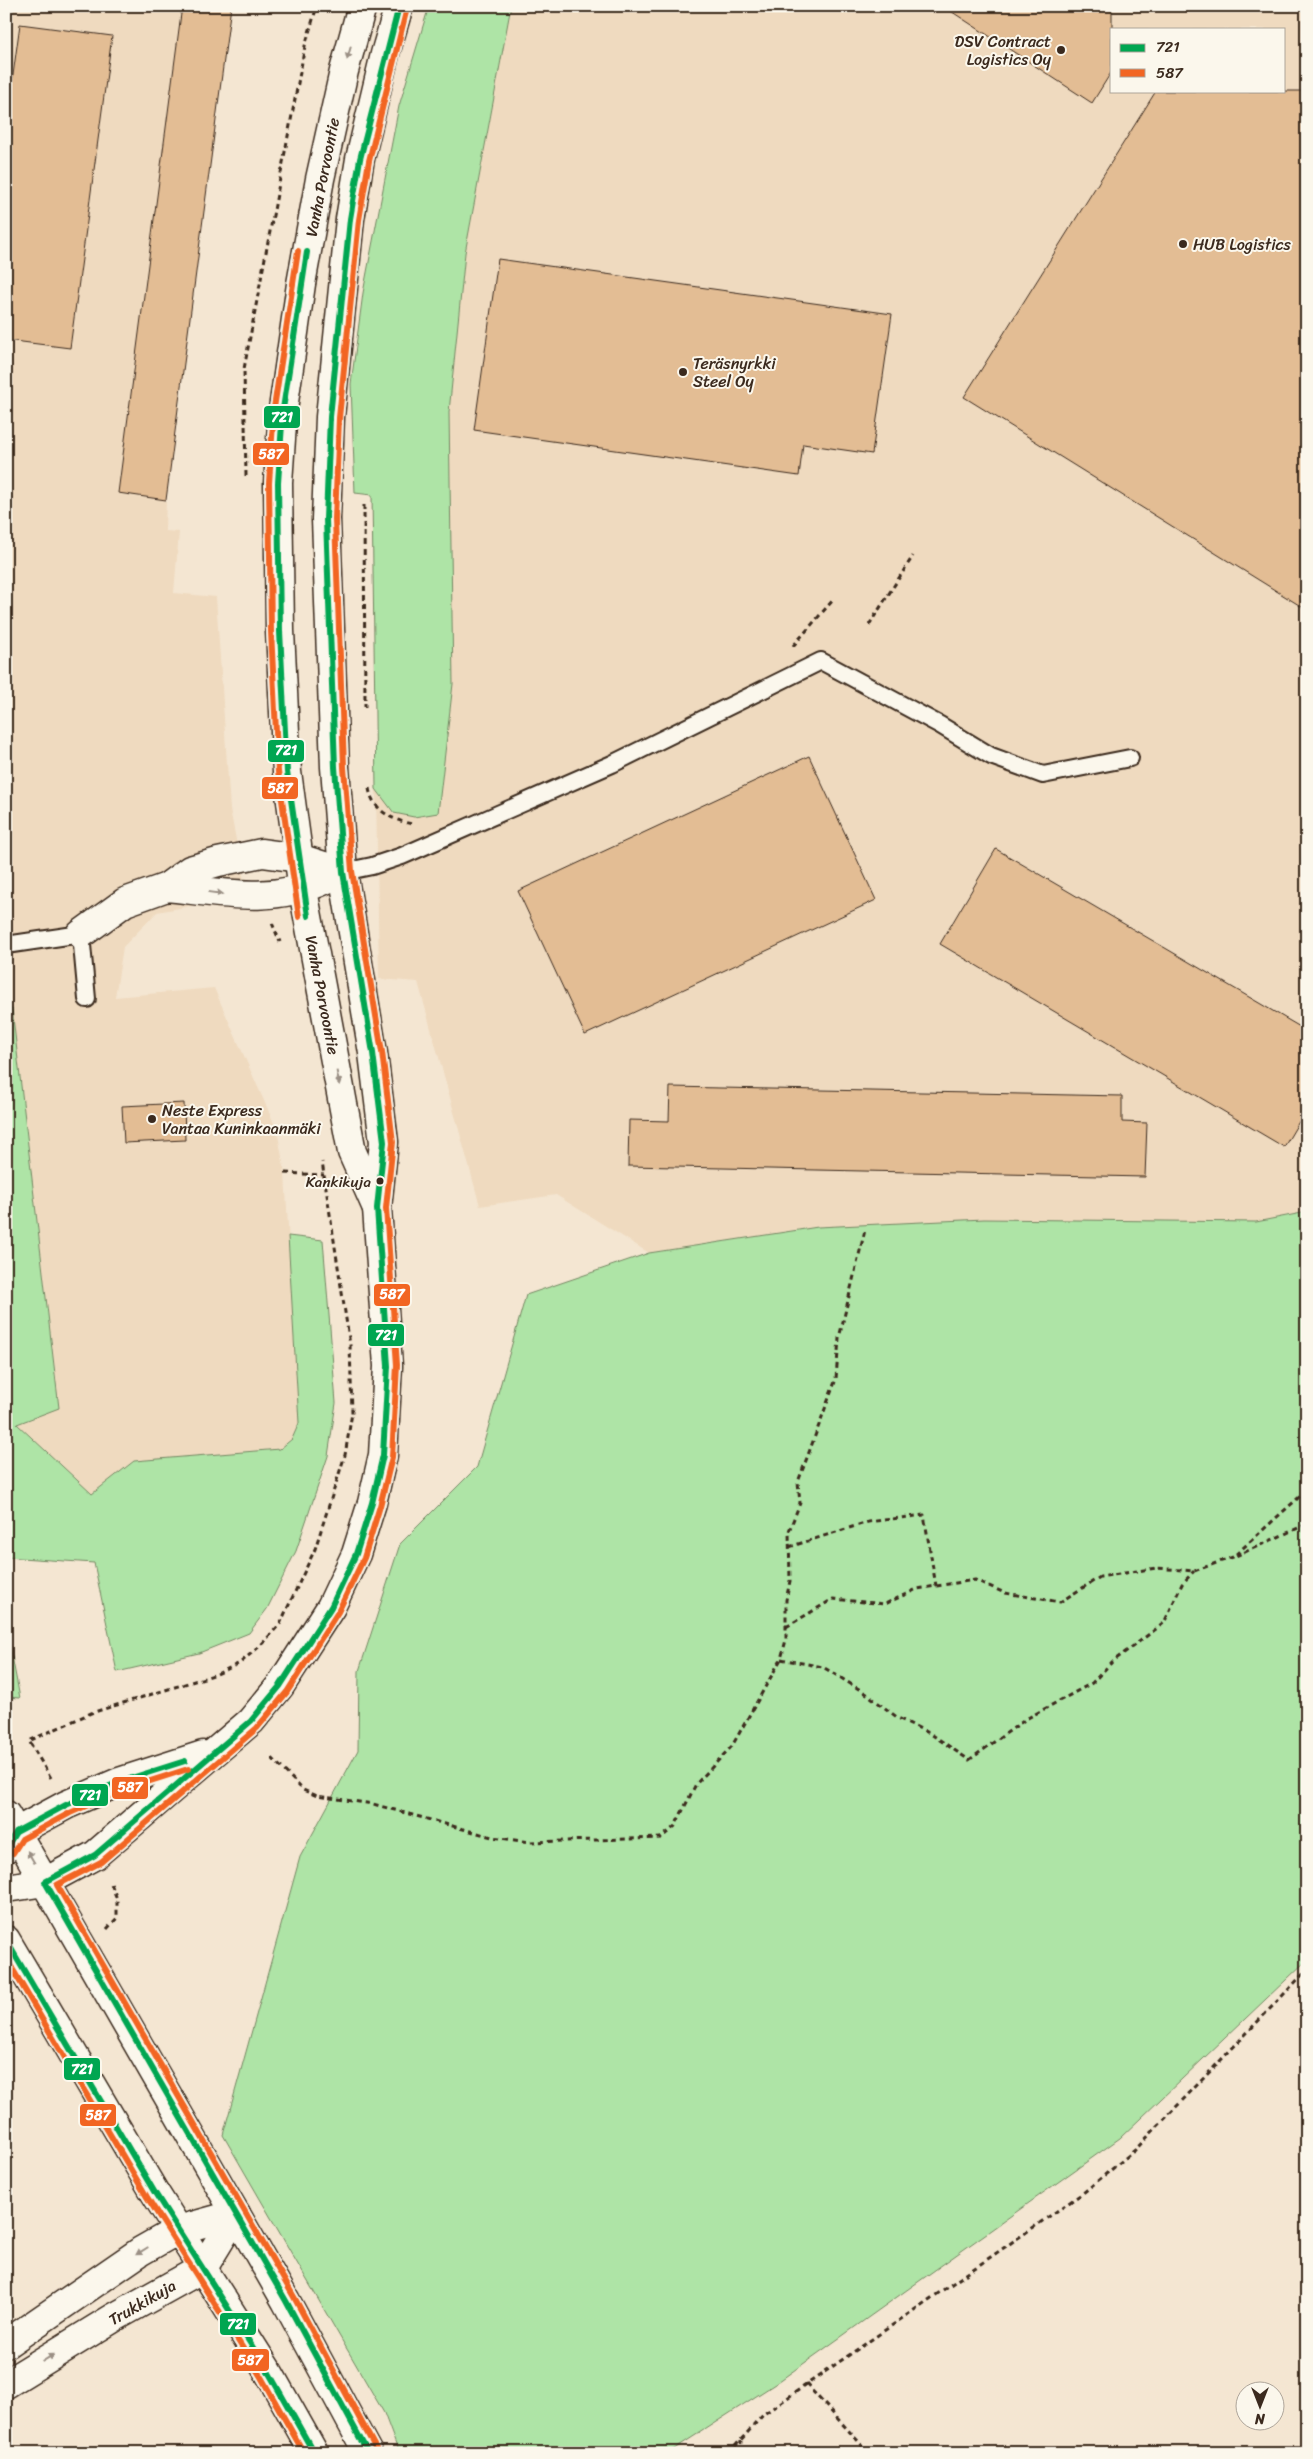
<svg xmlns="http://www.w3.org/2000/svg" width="1313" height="2459" font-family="Sriracha,sans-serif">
	<rect width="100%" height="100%" fill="#f4e6d2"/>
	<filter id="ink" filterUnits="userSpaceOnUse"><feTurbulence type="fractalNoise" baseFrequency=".02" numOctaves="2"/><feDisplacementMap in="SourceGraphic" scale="10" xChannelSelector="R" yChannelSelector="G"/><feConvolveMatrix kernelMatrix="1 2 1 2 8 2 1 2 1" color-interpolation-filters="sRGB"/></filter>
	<g filter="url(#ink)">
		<!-- built -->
		<g fill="#efdabf" fill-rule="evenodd">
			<path d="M6,6H231L166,500L165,531L179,532L174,593L216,597L230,809L247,896L157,912L123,947L115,997L214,988L277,1130L285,1173L299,1423L292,1439L280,1449L134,1461L92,1495L17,1424L59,1407L12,1009H6Z"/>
			<path d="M511,6H1307V1212L1256,1222L818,1227L649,1253L556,1195L480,1206L418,982L379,979L376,789L394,813H438L453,684L449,412L465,253ZM1112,29H1284V91H1112Z"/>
		</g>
		<!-- green -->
		<g fill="#aee4a6" stroke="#748762">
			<path d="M429,6H511L465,253L449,412L453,684L438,813L414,817L394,813L376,789L372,495L355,493L351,384L363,293L399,106Z"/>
			<path d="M6,1009H12L59,1408L17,1424L92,1494L134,1461L280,1449L292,1439L299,1423L288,1236L323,1240L336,1403L328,1456L296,1551L267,1609L249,1633L199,1653L117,1672L94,1563L6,1557Z"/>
			<path d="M1307,1212V1960L1120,2138L775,2384L668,2453H399L384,2413L223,2135L300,1857L358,1750L359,1671L400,1544L477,1467L526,1295L649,1253L818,1227L984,1219L1256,1222Z"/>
			<path d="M6,1625L20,1698L6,1697Z"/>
		</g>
		<!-- building -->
		<g fill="#e3bd94" stroke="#3b2a1e">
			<path d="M182,6H231L166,500L118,493Z"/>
			<path d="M943,6H1112V71L1092,103Z"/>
			<path d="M20,24L112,36L70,348L6,340V126Z"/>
			<path d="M1156,91H1307V610L964,397Z"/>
			<path d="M498,259L892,314L872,454L803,444L799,476L474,430Z"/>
			<path d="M809,756L876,900L585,1035L518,891Z"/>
			<path d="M996,849L1307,1031V1108L1284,1147L940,944Z"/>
			<path d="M670,1087L1122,1096V1122L1147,1123L1145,1177L628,1166L629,1120L669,1121Z"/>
			<path d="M184,1103L185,1140L124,1143L122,1106Z"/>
		</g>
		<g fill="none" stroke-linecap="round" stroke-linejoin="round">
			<!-- lane casing -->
			<g stroke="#3b2a1e" stroke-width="20">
				<g id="lane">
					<path d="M343,872L372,866L402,856L612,764L821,661L940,725L991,756L1043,775L1130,758"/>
					<path d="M6,945L81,934L87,999"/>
				</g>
			</g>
			<!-- street casing -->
			<g stroke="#3b2a1e" stroke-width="31">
				<g id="street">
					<path d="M167,887C223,893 272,904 325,880"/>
					<path d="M81,934L125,902L167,887L190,870L218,862L262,853L299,858L343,872"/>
					<path d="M6,2344L141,2251L178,2230L236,2214"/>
					<path d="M6,2384L115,2317L203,2268L236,2214"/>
				</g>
			</g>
			<!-- secondary casing -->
			<g stroke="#3b2a1e" stroke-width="31">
				<g id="secondary">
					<path d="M362,6L344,71L320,179L301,284L283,409L278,483L280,631L287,772L303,890L352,1152L376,1206"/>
					<path d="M6,1848L16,1832L66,1805L119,1782L203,1755"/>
					<path d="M6,1888L45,1882L95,1855L251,1721L280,1686L331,1607L356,1554L372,1503L383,1455L388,1366L377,1208L384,1142L373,1053L343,872L335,767L326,519L330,417L350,219L360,159L385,54L399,6"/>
				</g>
			</g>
			<!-- primary casing -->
			<g stroke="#3b2a1e" stroke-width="31">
				<g id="primary">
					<path d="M6,1815L286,2301L368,2453"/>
					<path d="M6,1940L155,2193L269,2373L314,2453"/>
				</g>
			</g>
			<!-- path -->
			<g stroke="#3b2a1e" stroke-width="3" stroke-dasharray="5 4" stroke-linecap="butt">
				<path d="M246,476L244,369L305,46L317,6"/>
				<path d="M364,505L365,707"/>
				<path d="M869,625L913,556"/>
				<path d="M793,646L834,599"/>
				<path d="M369,788C372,810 393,821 413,824"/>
				<path d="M272,923L280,942"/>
				<path d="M285,1173L324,1175"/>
				<path d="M789,1547L868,1522L924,1515L936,1586"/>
				<path d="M1236,1556L1307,1524"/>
				<path d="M786,1627L833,1599L885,1604L917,1589L975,1580L1005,1593L1060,1602L1100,1577L1156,1568L1194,1571L1233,1557L1307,1490"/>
				<path d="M781,1659L823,1667L867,1694L898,1718L931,1734L969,1760L1026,1719L1092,1683L1112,1662L1164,1623L1182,1584L1194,1571"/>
				<path d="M272,1758L303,1790L317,1796L373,1804L492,1837L530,1842L661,1838L675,1826L696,1784L732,1746L781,1659L786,1640V1600L790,1581L789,1531L800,1503L798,1482L836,1379L839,1338L865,1230"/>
				<path d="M51,1778L29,1741L91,1713L217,1674L240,1663L261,1645L280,1624L315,1549L345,1455L352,1413L350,1345L322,1162"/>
				<path d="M107,1929L117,1918V1899L110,1881"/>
				<path d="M6,2028H7"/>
				<path d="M806,2384L869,2453"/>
				<path d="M729,2453L764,2414L1083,2193L1135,2150L1307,1970"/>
				<path d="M740,2453L741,2441"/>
			</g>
			<!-- lane -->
			<use href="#lane" stroke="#fbf7ec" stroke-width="16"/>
			<!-- street -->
			<use href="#street" stroke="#fbf7ec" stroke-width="28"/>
			<!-- secondary -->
			<use href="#secondary" stroke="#fbf7ec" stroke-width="28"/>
			<!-- primary -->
			<use href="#primary" stroke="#fbf7ec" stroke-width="28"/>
			<!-- bus-1 casing -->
			<g stroke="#fbf7ec" stroke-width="10">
				<g id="bus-1">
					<path d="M307,252L283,409L278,483L280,631L287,772L308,916"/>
					<path d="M6,1848L16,1832L66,1805L119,1782L185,1761"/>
					<path d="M6,1940L155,2193L269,2373L314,2453"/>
					<path d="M368,2453L286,2301L45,1882L95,1855L251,1721L280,1686L331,1607L356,1554L372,1503L383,1455L388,1366L377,1208L384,1142L373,1053L343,872L335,767L326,519L330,417L350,219L360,159L399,6"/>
				</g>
			</g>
			<!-- bus-2 casing -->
			<g stroke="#fbf7ec" stroke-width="10">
				<g id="bus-2">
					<path d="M298,251L274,408L269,483L271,631L278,772L299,917"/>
					<path d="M13,1853L22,1839L70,1813L122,1790L188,1769"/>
					<path d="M6,1958L147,2197L261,2377L304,2453"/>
					<path d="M376,2449L294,2297L57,1885L101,1862L257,1728L287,1692L338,1612L364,1558L380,1506L392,1457L397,1365L386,1208L393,1142L382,1052L352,871L344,767L335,519L339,418L359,220L369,161L407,8"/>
				</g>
			</g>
			<!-- bus-1 -->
			<use href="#bus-1" stroke="#00a651" stroke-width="6"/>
			<!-- bus-2 -->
			<use href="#bus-2" stroke="#f26522" stroke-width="6"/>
		</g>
		<!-- one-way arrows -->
		<defs><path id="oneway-solid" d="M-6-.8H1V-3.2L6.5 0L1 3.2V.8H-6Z" transform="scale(1.25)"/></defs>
		<g fill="#9b9085">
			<use href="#oneway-solid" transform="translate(349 53) rotate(106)"/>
			<use href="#oneway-solid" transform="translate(216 893) rotate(7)"/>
			<use href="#oneway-solid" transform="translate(338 1078) rotate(79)"/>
			<use href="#oneway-solid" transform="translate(31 1857) rotate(-120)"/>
			<use href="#oneway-solid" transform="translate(142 2251) rotate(148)"/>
			<use href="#oneway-solid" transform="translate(48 2358) rotate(-32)"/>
		</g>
	</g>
	<!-- markers -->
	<g fill="#3b2a1e" stroke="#fbf7ec" stroke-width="2">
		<circle cx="1061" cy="50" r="5"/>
		<circle cx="1183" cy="244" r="5"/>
		<circle cx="683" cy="372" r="5"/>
		<circle cx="152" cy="1119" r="5"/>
		<circle cx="380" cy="1181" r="4.5"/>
	</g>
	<g text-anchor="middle" stroke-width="4" stroke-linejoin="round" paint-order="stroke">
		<!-- bus labels -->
		<g font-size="15" fill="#3b2a1e" stroke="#fbf7ec" text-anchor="end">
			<text x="371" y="1187">Kankikuja</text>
		</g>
		<!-- poi labels -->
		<g font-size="16" fill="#3b2a1e" stroke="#fbf7ec" text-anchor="start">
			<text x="1051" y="47" text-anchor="end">DSV Contract<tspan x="1051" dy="18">Logistics Oy</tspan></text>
			<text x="1193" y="250">HUB Logistics</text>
			<text x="693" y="369">Teräsnyrkki<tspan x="693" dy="18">Steel Oy</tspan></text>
			<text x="162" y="1116">Neste Express<tspan x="162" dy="18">Vantaa Kuninkaanmäki</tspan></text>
		</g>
		<!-- street labels -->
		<g font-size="16" fill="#3b2a1e" stroke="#fbf7ec">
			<text transform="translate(322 177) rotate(-79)" y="6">Vanha Porvoontie</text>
			<text transform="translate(323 995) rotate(79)" y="6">Vanha Porvoontie</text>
			<text transform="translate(142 2302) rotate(-30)" y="6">Trukkikuja</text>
		</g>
	</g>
	<g stroke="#fbf7ec" stroke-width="2">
		<rect x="263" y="405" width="38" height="24" rx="5" fill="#00a651"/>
		<rect x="252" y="442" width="38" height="24" rx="5" fill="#f26522"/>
		<rect x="267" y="739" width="38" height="24" rx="5" fill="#00a651"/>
		<rect x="261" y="776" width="38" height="24" rx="5" fill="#f26522"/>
		<rect x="373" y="1283" width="38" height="24" rx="5" fill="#f26522"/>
		<rect x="367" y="1323" width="38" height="24" rx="5" fill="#00a651"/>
		<rect x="111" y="1776" width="38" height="24" rx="5" fill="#f26522"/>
		<rect x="71" y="1783" width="38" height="24" rx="5" fill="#00a651"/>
		<rect x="63" y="2057" width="38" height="24" rx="5" fill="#00a651"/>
		<rect x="79" y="2103" width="38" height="24" rx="5" fill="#f26522"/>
		<rect x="219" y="2312" width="38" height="24" rx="5" fill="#00a651"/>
		<rect x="231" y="2348" width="39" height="24" rx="5" fill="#f26522"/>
	</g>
	<g font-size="14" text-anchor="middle" font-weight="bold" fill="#fff">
		<text x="282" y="422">721</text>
		<text x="271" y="459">587</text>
		<text x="286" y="755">721</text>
		<text x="280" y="793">587</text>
		<text x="392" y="1299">587</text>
		<text x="386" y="1340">721</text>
		<text x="130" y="1792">587</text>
		<text x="90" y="1800">721</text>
		<text x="82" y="2074">721</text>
		<text x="98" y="2120">587</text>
		<text x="238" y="2329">721</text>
		<text x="250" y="2365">587</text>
	</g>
	<!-- margin -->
	<rect width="1313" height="2459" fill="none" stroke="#fbf7ec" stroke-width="25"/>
	<rect x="12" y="12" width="1288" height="2434" fill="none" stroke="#3b2a1e" stroke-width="2" filter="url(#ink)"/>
	<!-- legend -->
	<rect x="1110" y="28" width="175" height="65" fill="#fbf7ec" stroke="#aea59a"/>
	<rect x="1120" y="44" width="25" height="8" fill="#00a651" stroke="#aea59a"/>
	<text x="1156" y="52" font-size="15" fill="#3b2a1e">721</text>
	<rect x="1120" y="69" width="25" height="8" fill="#f26522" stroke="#aea59a"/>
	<text x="1156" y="78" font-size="15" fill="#3b2a1e">587</text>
	<!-- north arrow -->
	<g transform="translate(1260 2406) rotate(180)"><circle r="24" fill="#fbf7ec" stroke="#aea59a"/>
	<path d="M0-4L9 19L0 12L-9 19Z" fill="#3b2a1e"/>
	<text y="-8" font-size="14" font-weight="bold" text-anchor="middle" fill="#3b2a1e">N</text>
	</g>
</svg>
